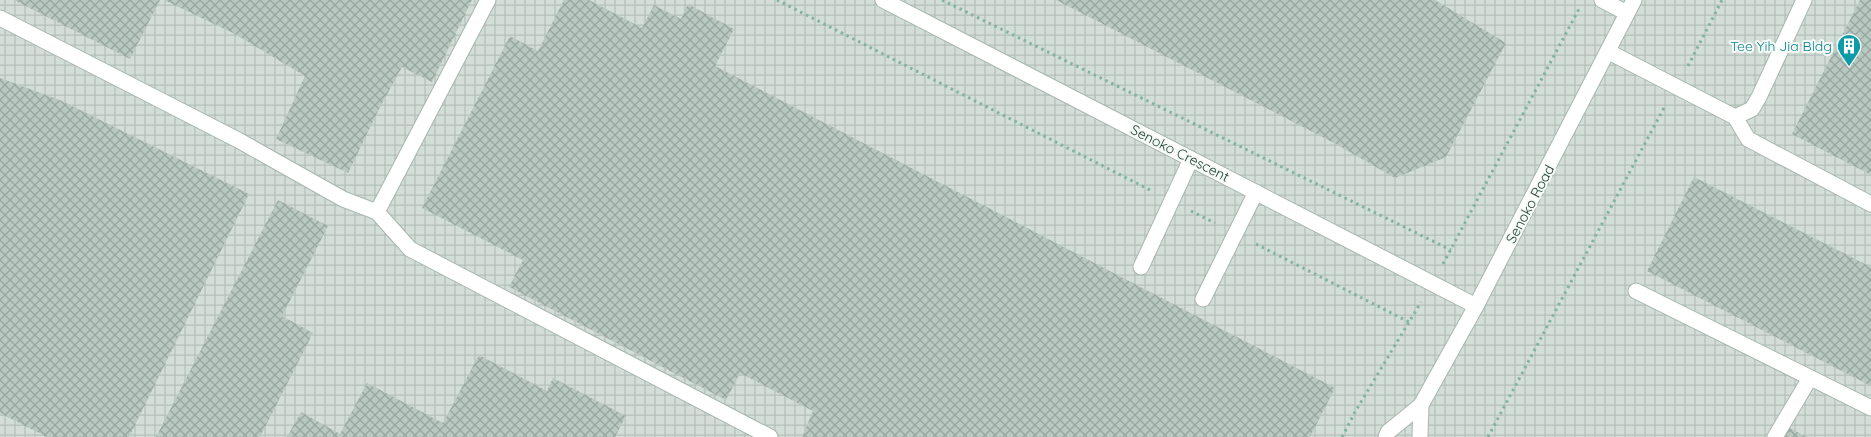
<svg xmlns="http://www.w3.org/2000/svg" width="1871" height="437" font-family="Quicksand,sans-serif">
	<defs>
		<pattern id="industrial-grid" width="8" height="8" patternUnits="userSpaceOnUse" patternTransform="scale(1.25)"><rect width="8" height="8" fill="#d2ded7"/><path d="M0 4h8M4 0v8" fill="none" stroke="#b4c0b9"/></pattern>
		<pattern id="building-cross-hatch" width="8" height="8" patternUnits="userSpaceOnUse" patternTransform="scale(1.25)"><rect width="8" height="8" fill="#b9c9c1"/><path d="M0 0l8 8M0 8l8-8" fill="none" stroke="#96a59e"/></pattern>
	</defs>
	<rect width="100%" height="100%" fill="#e4eee8"/>
	<!-- industrial -->
	<rect fill="url(#industrial-grid)" x="0" y="0" width="1871" height="437"/>
	<!-- building -->
	<g fill="url(#building-cross-hatch)">
		<path d="M14,0H160L130,59Z"/>
		<path d="M164,0H472L432,82L402,67L378,111L348,173L276,139L305,76L233,33Z"/>
		<path d="M564,0H589L642,28L654,5L681,19L688,4L734,29L715,66L1335,388L1310,437H802L813,411L740,373L726,400L509,287L523,260L422,208L510,36L538,51Z"/>
		<path d="M1056,0H1435L1506,43L1446,157L1395,178L1334,143Z"/>
		<path d="M1860,0H1871V175L1792,134Z"/>
		<path d="M0,78L62,101L249,194L129,437H47L0,413Z"/>
		<path d="M1694,177L1871,267V386L1647,271Z"/>
		<path d="M278,200L328,226L282,316L313,333L260,437H156Z"/>
		<path d="M479,355L547,391L553,378L626,416L615,437H287L301,412L340,434L367,383L443,423Z"/>
		<path d="M1784,425L1807,437H1778Z"/>
	</g>
	<g fill="none" stroke-linecap="round" stroke-linejoin="round">
		<!-- lane casing -->
		<g stroke="#a6b7af" stroke-width="17">
			<g id="lane">
				<path d="M1602,0L1627,13"/>
				<path d="M0,18L238,140L343,199L377,212L410,249L770,437"/>
				<path d="M1609,52L1735,117L1752,109L1759,97L1804,0"/>
				<path d="M1735,117L1748,139L1871,204"/>
				<path d="M377,212L488,0"/>
				<path d="M1141,267L1191,159"/>
				<path d="M1636,291L1871,408"/>
				<path d="M1203,299L1256,192"/>
				<path d="M1775,437L1810,378"/>
			</g>
		</g>
		<!-- street casing -->
		<g stroke="#a6b7af" stroke-width="17">
			<g id="street">
				<path d="M883,0L1476,306"/>
				<path d="M1386,437L1388,432L1421,405L1476,306L1634,0"/>
				<path d="M1420,437L1421,405"/>
			</g>
		</g>
		<!-- path -->
		<g stroke="#83b39e" stroke-width="3" stroke-dasharray="2.5 4" stroke-linecap="butt">
			<path d="M777,0L1152,191"/>
			<path d="M942,0L1451,250"/>
			<path d="M1688,66L1722,0"/>
			<path d="M1191,211L1215,223"/>
			<path d="M1256,244L1409,322"/>
			<path d="M1443,264L1580,7"/>
			<path d="M1342,437L1355,412L1421,302"/>
			<path d="M1488,437L1665,106"/>
		</g>
		<!-- lane -->
		<use href="#lane" stroke="#fff" stroke-width="15"/>
		<!-- street -->
		<use href="#street" stroke="#fff" stroke-width="15"/>
	</g>
	<!-- icons -->
	<defs>
		<g id="building-pin" transform="scale(1.25)"><path d="M0 17L-7.5 6A9.5 9.5 0 1 1 7.5 6Z" fill="#0f9aa8" stroke="#f5faf7"/><path d="M-4-6H4V6H1V3H-1V6H-4ZM-2.5-4.3h1.7v1.8h-1.7ZM.8-4.3h1.7v1.8H.8ZM-2.5-1h1.7V.8h-1.7ZM.8-1h1.7V.8H.8Z" fill="#fff"/></g>
	</defs>
	<g fill-rule="evenodd">
		<use href="#building-pin" x="1849" y="46"/>
	</g>
	<g text-anchor="middle" stroke-width="4" stroke-linejoin="round" paint-order="stroke">
		<!-- culture labels -->
		<g font-size="14" fill="#0d838f" stroke="#f5faf7" text-anchor="end">
			<text x="1832" y="51">Tee Yih Jia Bldg</text>
		</g>
		<!-- street labels -->
		<g font-size="14" fill="#224135" stroke="#f5faf7">
			<text transform="translate(1180 153) rotate(27)" y="5">Senoko Crescent</text>
			<text transform="translate(1530 204) rotate(-62)" y="5">Senoko Road</text>
		</g>
	</g>
</svg>
